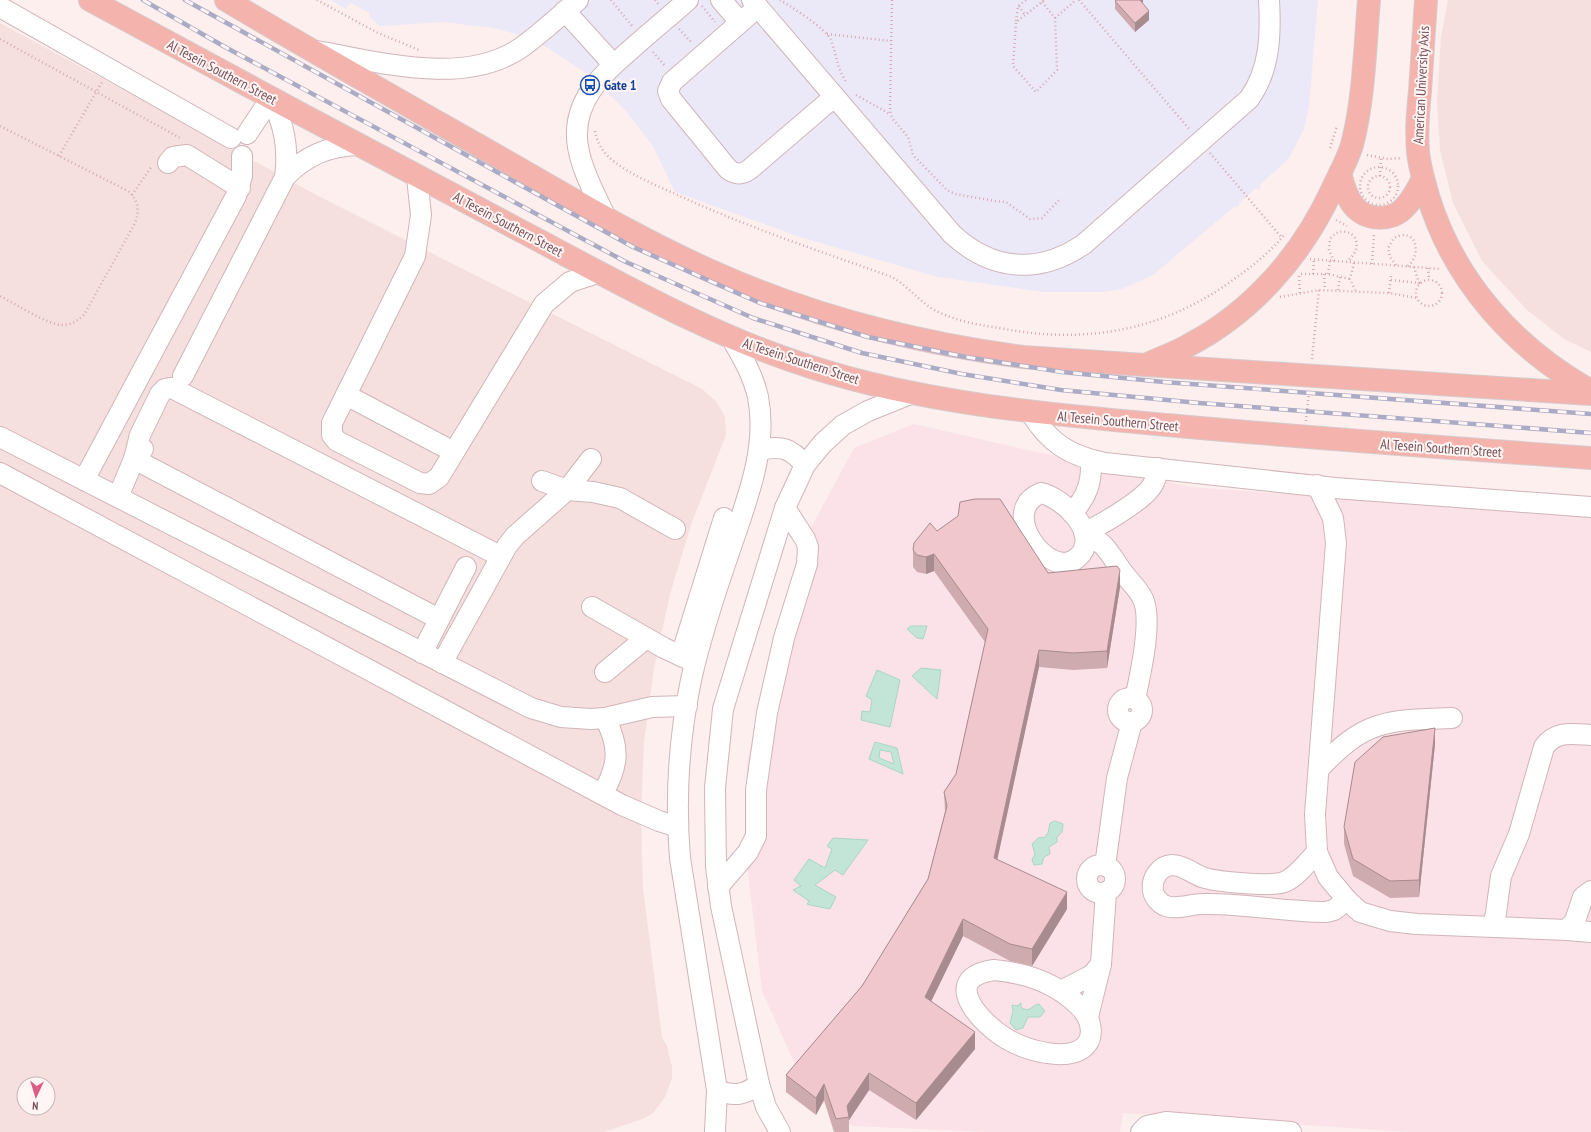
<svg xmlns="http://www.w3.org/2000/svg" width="1591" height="1132" font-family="'PT Sans Narrow',sans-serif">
	<rect width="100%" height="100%" fill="#fcefed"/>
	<!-- residential -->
	<g fill="#f5e0df" fill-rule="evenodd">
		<path d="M1448,0H1591V352L1564,339L1527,310L1482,261L1453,203L1440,150L1437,102L1441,37Z"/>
		<path d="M0,23L320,197L702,389L716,401L725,417L726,435L692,522L670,594L654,668L644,742L641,815L643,888L662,1037L667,1046L672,1067V1078L665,1097L653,1113L645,1118L604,1132H0ZM24,1084H48V1108H24Z"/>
	</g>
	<!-- commercial -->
	<path fill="#fbe2e8" d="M914,424L1191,487L1591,515V1132H1409L1123,1113L1120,1132H986L852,1126L807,1091L762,991L745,848L747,764L766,671L806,537L854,448Z"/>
	<!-- education -->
	<path fill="#ebe9f8" d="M330,0H1318L1309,107L1304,129L1289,158L1260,185L1261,187L1258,190L1256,188L1239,203L1240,204L1236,208L1235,206L1153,275L1122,289L1103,292H1044L938,277L803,238L675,192L653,146L626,111L591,76L540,43L512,33L494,28L444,22L380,26L369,16L370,13L350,3L346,9Z"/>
	<!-- water -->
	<g fill="#c2e5d8" stroke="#a9d6c5" fill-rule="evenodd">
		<path d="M911,626H927L923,639L917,638L907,629Z"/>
		<path d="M921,668L941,670L937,699L912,676Z"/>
		<path d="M877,670L900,680L890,727L861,720L862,711L870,712L872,700L866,696Z"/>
		<path d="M875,742L897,748L903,774L869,759ZM880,750L891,752L894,764L879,758Z"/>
		<path d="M1055,821L1063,824L1062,832L1057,837V842L1049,847L1050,854L1044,857L1042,864L1034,865L1032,860L1035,854L1032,844L1038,838L1045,837L1048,833L1050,823Z"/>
		<path d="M833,838L868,840L843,875L835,870L815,885L836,897L830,909L810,905L807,904L809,901L793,890L801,886L794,880L809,859L825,868L832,849L827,846Z"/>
		<path d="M1021,1003V1007C1029,1014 1032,1005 1039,1004L1045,1011L1040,1017H1028L1023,1028L1016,1030L1010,1023L1013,1011L1012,1005L1017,1006Z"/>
	</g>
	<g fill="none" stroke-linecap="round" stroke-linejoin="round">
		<!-- minor casing -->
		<g stroke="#d0b5b8" stroke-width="22">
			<g id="minor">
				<path d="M721,0L740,22"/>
				<path d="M752,0L952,234C992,271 1039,275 1084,244L1249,99C1270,70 1271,35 1269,0"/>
				<path d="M0,7L231,138"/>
				<path d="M758,7L672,82L668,91L671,99L728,169C736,175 742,175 750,169L834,97"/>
				<path d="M565,11L613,64"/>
				<path d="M317,51C380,62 465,87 522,47C541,33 560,16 578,0"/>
				<path d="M247,134L271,98C284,124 289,148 285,177"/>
				<path d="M168,163L173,157L187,155L240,188"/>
				<path d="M417,177L421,215L415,256L332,423V435L337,441L420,483L429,484L439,477L544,304L570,282L600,272"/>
				<path d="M606,218C596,196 582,171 578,147C570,100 605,72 637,44C654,29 671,15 688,0"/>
				<path d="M183,376L285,177C305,156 328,146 358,145"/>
				<path d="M346,395L454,452"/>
				<path d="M1031,413C1049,443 1070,456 1105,463L1335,488L1591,507"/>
				<path d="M0,437L531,708L561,717L591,719L605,718L652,707L687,706"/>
				<path d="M143,449L134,459L439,619"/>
				<path d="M759,450C781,445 791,448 805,465"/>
				<path d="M0,473L622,805L659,821L678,827"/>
				<path d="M84,480L236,196L242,176V156"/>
				<path d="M542,481L567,490L593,492L620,498L675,529"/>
				<path d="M1317,485L1333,518L1336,543L1315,814L1317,852L1328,877L1347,900L1360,912L1390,921L1417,924L1567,930L1575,921L1583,897L1591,891"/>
				<path d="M1041,493C1064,498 1103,536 1077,558C1050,582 996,511 1041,493Z"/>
				<path d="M118,497L134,459L140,435L160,394L165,389L172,388L500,556"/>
				<path d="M1072,513C1087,497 1092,482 1091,460"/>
				<path d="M1084,532C1099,527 1137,503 1148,491C1154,485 1157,477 1158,468"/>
				<path d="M1085,535C1104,540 1110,554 1121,570C1128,580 1138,588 1143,599C1153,621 1140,676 1135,699"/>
				<path d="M592,607L664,648L692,661"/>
				<path d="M422,653L466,567"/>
				<path d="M681,656L724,518"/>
				<path d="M442,663L507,546L515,536L567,490L591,459"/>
				<path d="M605,672L646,638"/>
				<circle cx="1130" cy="710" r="12"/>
				<path d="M1319,769C1365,719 1388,720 1452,718"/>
				<path d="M603,793C619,765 620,747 605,718"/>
				<path d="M1317,852C1307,862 1295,880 1281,883C1267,886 1219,882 1205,878C1194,875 1184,865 1172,865C1159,866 1151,879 1153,891C1154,897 1160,904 1166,906C1177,910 1191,904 1202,904C1243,903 1284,912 1326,912L1334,910L1347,900"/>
				<circle cx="1101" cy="879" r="14"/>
				<path d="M1105,866L1117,778L1132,722"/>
				<path d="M718,887L748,852L756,836V790L767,713L784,638L807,564L808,547L805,539L785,508"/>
				<path d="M1493,926L1496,913L1501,876L1519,834L1544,747C1556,730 1573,734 1591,735"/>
				<path d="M1567,930L1591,932"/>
				<path d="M994,970C1027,973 1057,983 1081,1008C1091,1018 1096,1038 1083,1048C1073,1055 1058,1055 1047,1053C1034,1051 1019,1046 1007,1039C981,1024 938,978 994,970Z"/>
				<path d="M1061,991L1092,975L1101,964"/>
				<path d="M1088,1017L1101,964L1106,892"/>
				<path d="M717,1090C734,1097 745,1095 759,1084"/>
				<path d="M715,1132L717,1090L680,858C675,798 679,738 691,680C701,635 716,590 731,547C747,499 768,448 758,397C753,375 743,358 732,339"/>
				<path d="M780,1132L766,1107L759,1084L721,906L716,867L715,788L723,709L785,508L805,465L823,443L843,425L868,411L910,394"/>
				<path d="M1141,1132L1147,1126L1166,1122L1291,1132"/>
			</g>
		</g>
		<!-- major casing -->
		<g stroke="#d6cbcd" stroke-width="24">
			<g id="major">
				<path d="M90,0C233,78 377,155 521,231C616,281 709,335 811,367C927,404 1047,414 1167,425C1308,438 1449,448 1591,458"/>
				<path d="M226,0C313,52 402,102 490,152C566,195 641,241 720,275C817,318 918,343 1023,357L1591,394"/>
				<path d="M1426,0C1424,30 1422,61 1420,91C1418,111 1416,131 1418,151C1419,166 1424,181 1428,196C1454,281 1514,348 1591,391"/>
				<path d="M1340,173C1343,184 1346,196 1353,205C1365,221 1392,222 1405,207C1413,199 1418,188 1423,179"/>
				<path d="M1150,363C1163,357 1177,352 1189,345C1252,312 1301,256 1331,192C1338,177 1347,161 1352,145C1364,99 1365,47 1369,0"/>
			</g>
		</g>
		<!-- path -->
		<g stroke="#d5a9af" stroke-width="2.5" stroke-dasharray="1 3" stroke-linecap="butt">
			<path d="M317,0L378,33L419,50"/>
			<path d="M611,0L632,26"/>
			<path d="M655,0L659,5"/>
			<path d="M780,0C792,7 826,29 831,40C837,56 836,67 847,83"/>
			<path d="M892,0L890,110L892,118L908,137L913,155L947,190L955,194L995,201L1006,202L1030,219L1042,218L1061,198"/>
			<path d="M1079,0L1190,130"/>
			<path d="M1042,2L1055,18L1057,70L1036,92L1013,66L1016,22L1042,2L1044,0"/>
			<path d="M702,6L715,22"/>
			<path d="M1019,6L1025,15"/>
			<path d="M1055,18L1076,0"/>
			<path d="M1016,21L1018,6L1026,0"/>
			<path d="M679,29L692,43"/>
			<path d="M827,34L891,41"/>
			<path d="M0,39L182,139"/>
			<path d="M653,52L665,66"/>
			<path d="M856,95L890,114"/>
			<path d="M0,126L128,191C138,200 140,210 135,223L84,315C77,321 71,325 62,325C48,325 14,303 0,296"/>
			<path d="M595,131C597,143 603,152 612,160C632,176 658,186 682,197C750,228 822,252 892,277C911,288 922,306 943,314C961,322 980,325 999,328C1086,345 1165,331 1237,277C1254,265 1271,251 1284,235"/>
			<path d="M1330,148L1337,126"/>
			<path d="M1210,153L1282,238"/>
			<path d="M1367,155L1388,159L1402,158"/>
			<path d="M59,156L102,82"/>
			<circle cx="1379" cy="186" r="19"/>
			<path d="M1380,176L1381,159"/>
			<circle cx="1379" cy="187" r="11"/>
			<path d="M132,195L152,166"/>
			<path d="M1336,220L1347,226"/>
			<path d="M1310,259L1441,269"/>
			<path d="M1334,261L1329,250L1330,239C1337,230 1345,229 1354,236C1360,247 1355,254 1347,262"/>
			<path d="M1354,263L1350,279L1355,290"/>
			<path d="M1372,264L1374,234"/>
			<path d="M1396,265L1390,257L1388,248L1394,238C1416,226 1423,254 1407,267"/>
			<path d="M1428,268L1429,279"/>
			<path d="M1301,274H1328L1350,279"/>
			<path d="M1313,274L1314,260"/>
			<path d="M1324,274L1325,290"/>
			<path d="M1328,274L1330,261"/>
			<path d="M1299,276L1300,293"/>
			<circle cx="1429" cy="293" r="13"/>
			<path d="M1391,280L1419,283L1414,267"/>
			<path d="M1338,290L1340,277"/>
			<path d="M1389,293L1391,275"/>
			<path d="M1280,297L1319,290L1389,293L1417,298"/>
			<path d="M1312,359L1319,290"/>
			<path d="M1306,421L1309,392"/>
		</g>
		<!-- minor -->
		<use href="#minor" stroke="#fff" stroke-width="20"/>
		<!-- major -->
		<use href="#major" stroke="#f4b3ac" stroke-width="22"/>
		<!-- rail casing -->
		<g stroke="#ababc6" stroke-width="4.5">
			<g id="rail">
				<path d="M143,0L225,47L626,262L753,318L862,353L962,374L1061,390L1199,403L1591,433"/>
				<path d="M185,0L633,247L760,303L868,337L966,357L1062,372L1164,382L1591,414"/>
			</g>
		</g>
		<!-- rail -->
		<use href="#rail" stroke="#fef5f4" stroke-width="3" stroke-dasharray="9" stroke-linecap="butt"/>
	</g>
	<!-- wall -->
	<g fill="#ceabaf">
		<path d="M1143,0V2L1142,3L1149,20L1135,32L1115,9V1Z"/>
		<path d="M937,531L1048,573L1120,587L1107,668L1073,670L1039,667L997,859L1067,909L1032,966L1010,961L963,936L931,1001L975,1049L916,1120L869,1090L849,1120V1132H834L824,1100L816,1115L786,1092V1075L862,986L928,879L945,812L944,792L956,774L985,642L934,571L926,574L917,572L913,567V550Z"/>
		<path d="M1435,744L1419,897L1390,898L1353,876L1344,844V827Z"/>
	</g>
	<!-- shaded-wall -->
	<g fill="#a78b8f">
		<path d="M1138,0H1143V2L1138,7Z"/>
		<path d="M1149,11V20L1135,32V23Z"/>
		<path d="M934,554V571L926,574V557Z"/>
		<path d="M1120,570V587L1107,668V651Z"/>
		<path d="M1039,650V667L994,875V858Z"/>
		<path d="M1435,728V744L1419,897V880Z"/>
		<path d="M1067,892V909L1032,966V949Z"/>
		<path d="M963,919V936L925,1014V997Z"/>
		<path d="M975,1032V1049L916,1120V1103Z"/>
		<path d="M869,1073V1090L849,1120L847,1106Z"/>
		<path d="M824,1084V1100L816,1115V1098Z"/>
	</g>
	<!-- building -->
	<g fill="#efc7cc" stroke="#a78b8f">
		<path d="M1116,0H1140L1149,11L1135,23L1115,1Z"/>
		<path d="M975,499H1000L1048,573L1117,566L1120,570L1107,651L1073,653L1039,650L994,858L1067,892L1032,949L1010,944L963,919L925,997L975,1032L916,1103L869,1073L847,1106L849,1117L836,1119L824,1084L816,1098L786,1075L862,986L928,879L947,806L944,792L956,774L988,629L934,554L926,557L917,555L913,550L914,543L930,523L937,531L958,516L960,502Z"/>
		<path d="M1435,728L1419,880L1390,881L1353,859L1344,827L1355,762L1383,737Z"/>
	</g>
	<!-- icons -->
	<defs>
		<g id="bus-ring" transform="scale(1)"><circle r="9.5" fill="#fef5f4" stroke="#1a4fb4" stroke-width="1.5"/><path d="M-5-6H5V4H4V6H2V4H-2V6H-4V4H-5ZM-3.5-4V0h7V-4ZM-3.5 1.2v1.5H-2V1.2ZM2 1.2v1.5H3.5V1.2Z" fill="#1a4fb4"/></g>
	</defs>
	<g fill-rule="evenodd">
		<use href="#bus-ring" x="590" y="85"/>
	</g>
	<g text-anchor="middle" stroke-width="4" stroke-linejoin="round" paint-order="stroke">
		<!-- street labels -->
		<g font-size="14" fill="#765157" stroke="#fef5f4">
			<text transform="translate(222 72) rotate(28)" y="5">Al Tesein Southern Street</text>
			<text transform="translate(1421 85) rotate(-87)" y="5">American University Axis</text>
			<text transform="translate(508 224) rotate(28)" y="5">Al Tesein Southern Street</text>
			<text transform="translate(801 361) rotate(18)" y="5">Al Tesein Southern Street</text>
			<text transform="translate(1118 421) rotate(5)" y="5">Al Tesein Southern Street</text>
			<text transform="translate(1441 448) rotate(4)" y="5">Al Tesein Southern Street</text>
		</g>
		<!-- transit labels -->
		<g font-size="14" font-weight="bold" fill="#164399" stroke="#fef5f4" text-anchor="start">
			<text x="604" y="90">Gate 1</text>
		</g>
	</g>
	<!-- north arrow -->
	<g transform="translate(36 1096) rotate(184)"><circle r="19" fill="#fef5f4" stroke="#c8b3b5"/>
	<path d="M0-3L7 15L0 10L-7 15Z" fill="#da5d83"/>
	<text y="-6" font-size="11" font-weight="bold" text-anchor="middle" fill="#765157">N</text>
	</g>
</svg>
